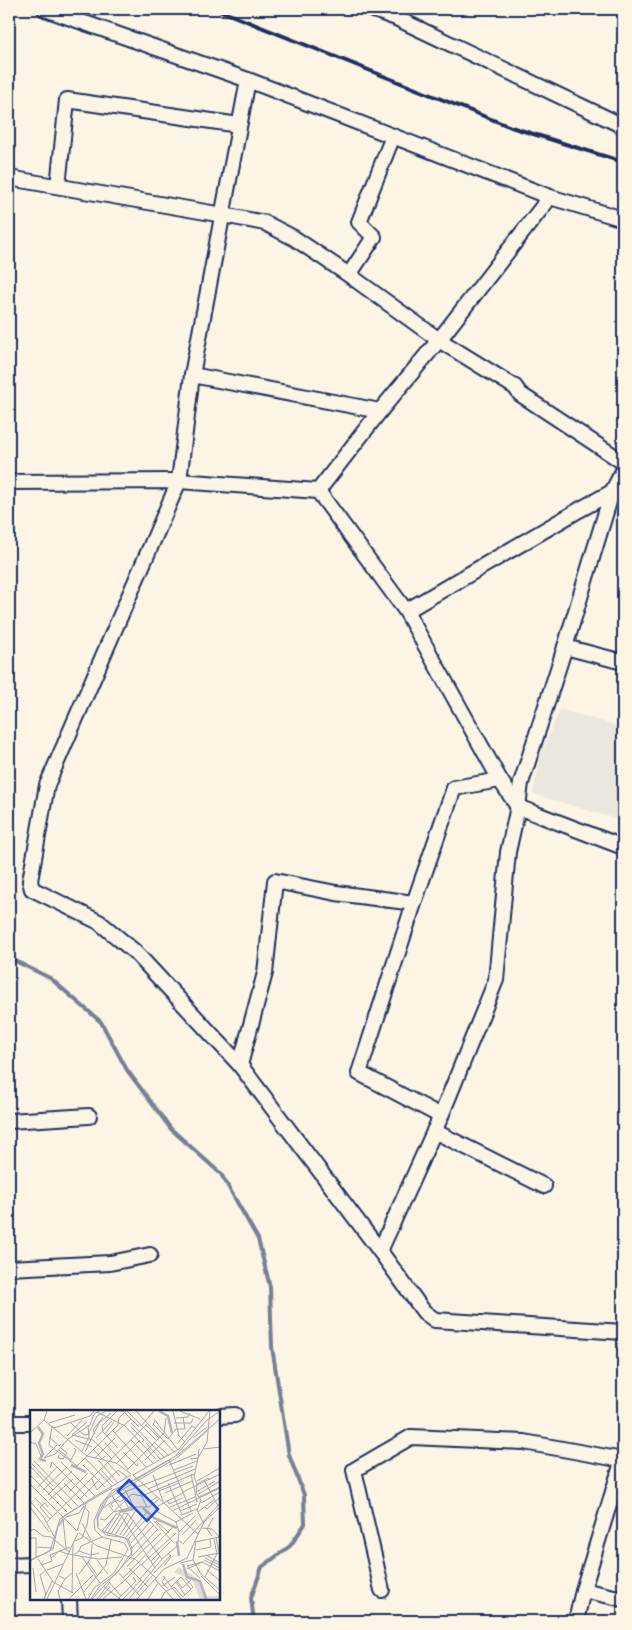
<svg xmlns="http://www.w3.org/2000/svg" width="632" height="1630" font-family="Pangolin,sans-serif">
	<rect width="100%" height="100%" fill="#fcf5e5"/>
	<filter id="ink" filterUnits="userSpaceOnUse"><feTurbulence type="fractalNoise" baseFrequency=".02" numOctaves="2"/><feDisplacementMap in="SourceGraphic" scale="10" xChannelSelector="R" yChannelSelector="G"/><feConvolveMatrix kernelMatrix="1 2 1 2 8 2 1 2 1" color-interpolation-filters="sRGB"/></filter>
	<g filter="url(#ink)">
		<!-- built -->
		<path fill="#ece7dc" d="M560,709L623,728V821L533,794L542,751Z"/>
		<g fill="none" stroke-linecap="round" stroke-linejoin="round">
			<!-- stream -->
			<path stroke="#767f94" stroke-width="4" d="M9,958L50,978L101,1022L127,1070L171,1129L221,1174L258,1239L270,1287L272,1347L289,1455L304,1495L305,1524L290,1546L262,1567L251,1598L254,1621"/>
			<!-- street casing -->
			<g stroke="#1b2f5e" stroke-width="18">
				<g id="street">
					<path d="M45,9L248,80L550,197L623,219"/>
					<path d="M371,9L396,18L623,126"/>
					<path d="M248,80L192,375L179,481L47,785L30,881L32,889L99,922L135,952L240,1065L380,1251L424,1312L435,1320L623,1332"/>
					<path d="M9,178L223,215L265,223L294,238L349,275L439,340L515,387L520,394L623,462"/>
					<path d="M58,186L67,100L239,125"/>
					<path d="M349,275L374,237L359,222L393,136"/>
					<path d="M192,375L380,411"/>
					<path d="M9,482L179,481L318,491L406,611L500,780L518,807L623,847"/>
					<path d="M318,491L380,411L439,340L550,197"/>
					<path d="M406,611L579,510L612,492"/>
					<path d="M565,647L623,662"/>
					<path d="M240,1065L265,973L275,881L336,893L414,903"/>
					<path d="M441,1116L359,1073L414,903L454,788L500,780"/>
					<path d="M9,1121L89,1116"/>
					<path d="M434,1131L544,1186"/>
					<path d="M380,1251L441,1116L496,980L508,852L518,807L521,783L565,647L612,492L623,471"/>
					<path d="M9,1268L110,1263L150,1255"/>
					<path d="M219,1416L235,1415"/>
					<path d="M9,1423H31"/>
					<path d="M9,1565L31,1564"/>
					<path d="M382,1590L354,1470L411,1437L524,1442L623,1460"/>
					<path d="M583,1590L623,1599"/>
					<path d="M69,1599L70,1621"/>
					<path d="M576,1621L583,1590L623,1459"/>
				</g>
			</g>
			<!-- street -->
			<use href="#street" stroke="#fcf5e5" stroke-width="14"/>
			<!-- rail -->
			<path stroke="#1b2f5e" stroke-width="4" d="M216,9L511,127L623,162"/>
		</g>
	</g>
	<!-- overview -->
	<g transform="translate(30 1410)">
		<rect width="190" height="190" fill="#fcf5e5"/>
		<path d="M154,156L157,162L171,171L177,186H190L189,189H170L163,171L144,162L149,157L153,160Z" fill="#dfdbd4"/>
		<path fill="none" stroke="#b2b4b8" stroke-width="2.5" d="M129,1L138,6L142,23M8,17L13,24L9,33L13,44L10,49L16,51M41,55L56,62M113,98L124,108L147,118M89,102L104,99M147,131L149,146M153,154L157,167L170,171L176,189"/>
		<path fill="none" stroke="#a2a6af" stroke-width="1" d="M77,1H93L109,17M97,1L126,30M106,1L144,42M143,1L149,26L155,32M150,1L170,9M67,2L95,16L126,49M146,8L158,7L160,3M124,9L148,40M14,10L57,46L86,53L101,64M125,11L123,14L138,29L146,19H155L153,7M57,12L42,25L63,30L82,49M19,13L45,5M41,13L54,25L60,24M101,13L135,48M144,13H161L163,9M116,15L129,28M22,16L19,35L47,56M72,16L73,22L88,38M72,16L87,1M111,16L124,1M101,17L114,30L112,32M24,18L60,6L64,1M83,21L116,57M0,23L14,10L17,1M59,23L67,6L76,1M85,23L101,9M65,24L63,20L73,7M75,24L84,12M37,26L52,10M19,27L29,36L31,34M66,28L82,11M163,28L177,17M38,29L60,15L64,4L69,1M45,30L62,37M101,30L123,53M0,32L6,34L11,46M124,32L139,46M75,33L98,59M116,33L131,50M147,34L162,16L165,18M27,35L14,48L25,44L38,29M174,39L190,37M29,40L41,50M64,40L72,49L75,46M52,41L59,27L58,15M55,42L69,13L81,3M93,42L107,56L108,53M29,45L28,48L33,49L37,43L31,38M146,45L176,11L190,1M55,48L82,76M65,48L85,28M160,49L168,48L169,39M68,50L88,73M115,50L135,30M139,50L161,101M4,51L48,96M31,52L65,86M40,52L46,40L44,38M78,53L90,66M87,53L110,30M2,54L23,76M53,55L75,77M139,55L166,44M0,56L23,80M20,58L22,52L57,87M45,58L88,15L89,8L96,1M97,60L134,23L136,8M144,60L167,51M72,61L83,73M161,64L167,92M0,65L37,102M103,65L149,39L179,1M103,65L168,124M123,65L133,91M62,69L67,80L88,60L97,67M107,69L141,49M174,70L188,96M167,71L190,58M34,73L54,93M105,73L117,97M138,73L152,105M0,74L47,121M167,74L178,68L180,70M7,78L27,57M118,79L165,59M13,80L37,57M95,80L104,97H119L129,89M129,81L149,73M25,82L42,99M39,82L58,63M153,82L190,64M166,82L185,71M135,83L162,71M90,84L99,98M18,85L42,61M167,85L190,71M82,86L92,100M127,87L121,91L128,102L146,112L149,122M169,87L190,77M5,88L23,107M50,89L70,69M19,90L43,69M137,90L139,94L152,88M0,91L13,106L25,128M171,93L190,82M78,94L84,102L102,97M128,96L153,83M0,97L19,122M18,97L15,93L10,97L20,109M83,97L81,94L87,90L90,92L93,90M140,97L165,87M175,97L177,99L190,87M73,98L97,81L163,56M144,100L190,78M150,101L167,94M168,102L185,89M90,104L125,158M98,104L132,149M151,105L167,99M84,107L72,121L98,129L102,138L101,147M117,108L128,120M33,109L36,138M70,109L75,110L102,84L112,86L164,64M124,111L143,132M126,111L139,123M17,112L118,13M146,112L163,103M52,113L61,130M174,114L167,100L171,90L166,83L167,74L164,67L168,48L177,32L180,1M29,116L36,107L49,103L54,96M68,116V107L78,88L148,47L177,21M172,118L182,119L190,128M0,121L4,119L13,126L21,127L39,142M47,121L57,91L101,65M49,123L67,136L105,149L126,168M74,123L86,104H90M77,124L90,104M81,124L94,103L98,104M85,125L98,104M90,125L106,100M152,125L166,110M93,126L104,110M182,126L177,119L183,108M96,127L117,102M0,128H6V148M186,128L189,143M98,129L119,106M45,131L52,128L57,115L59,102L55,97M165,132L189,127M101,133L120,112M152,133L148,130L149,122L165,106M153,134L190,93M7,137L23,138M102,138L124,115M166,140L181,137L180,129M49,141L51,136L72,127M38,144L68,149L92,147M45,144L49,141L60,145L69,143M176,145L190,153M102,146L128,119M52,147L70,173M168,147L190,143M21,148L29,141L38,144M175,148L190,155M8,149L24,173M0,150L20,141L30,109L56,92M67,150L78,164M163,150L171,164L190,180M174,150L190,158M0,151L23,139L28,116L35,105L82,78M121,151L140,132M58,152L67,165M172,152L190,161M150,153L163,150L166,131M12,155L22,151L20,145L40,137M111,155L146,123M97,156L131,123M134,156L141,147L138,143M3,158L6,182M99,158L118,177M157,159L172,152M17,160L33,154M177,160L190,171M46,163L56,189M89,163L110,186M124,163L141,145M49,164L61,148L62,134M29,166L35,169L42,163M133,166L151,189M171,166L190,185M135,167L132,172L138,179M175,167L187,144L184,129M93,168L144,116M170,168L157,156L172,152M110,169L130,146M125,169L143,189M95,170L110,155M147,171L152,178L161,170M79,172L91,186M146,172L155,185M25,173L43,183M73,176L90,189M131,177L145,167M141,177L151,167L161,179M42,183L43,134M53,183L76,155L81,130M107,183L123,165M16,185L10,165L16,160M153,187L163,177L155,168M14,189L22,171M17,189L48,123M30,189L28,181L35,169M39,189L63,165M58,189L64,178L84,163L98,139L94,133L72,127L65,120L64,111L71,94L83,80L107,69M61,189L69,177L88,162L102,142L96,128L76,125L68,118L67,107L75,90L86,80L149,44L190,9M62,189L100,148M67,189L80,172M69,189L80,177M73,189L95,170M88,189L106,171L103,167M93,189L111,170M99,189L132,149L147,136M107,189L134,159L157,148L174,112L190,97M118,189L128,173M131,189L135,182L144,177L153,187"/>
		<path fill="#1d4ed8" fill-opacity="0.15" stroke="#1d4ed8" stroke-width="2.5" d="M99,70L128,99L117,111L88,81Z"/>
		<rect width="190" height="190" fill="none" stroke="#1b2f5e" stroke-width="2.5"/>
	</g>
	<!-- margin -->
	<rect width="632" height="1630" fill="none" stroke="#fcf5e5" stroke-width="30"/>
	<rect x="15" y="15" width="602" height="1600" fill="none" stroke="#1b2f5e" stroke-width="2" filter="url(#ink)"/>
</svg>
